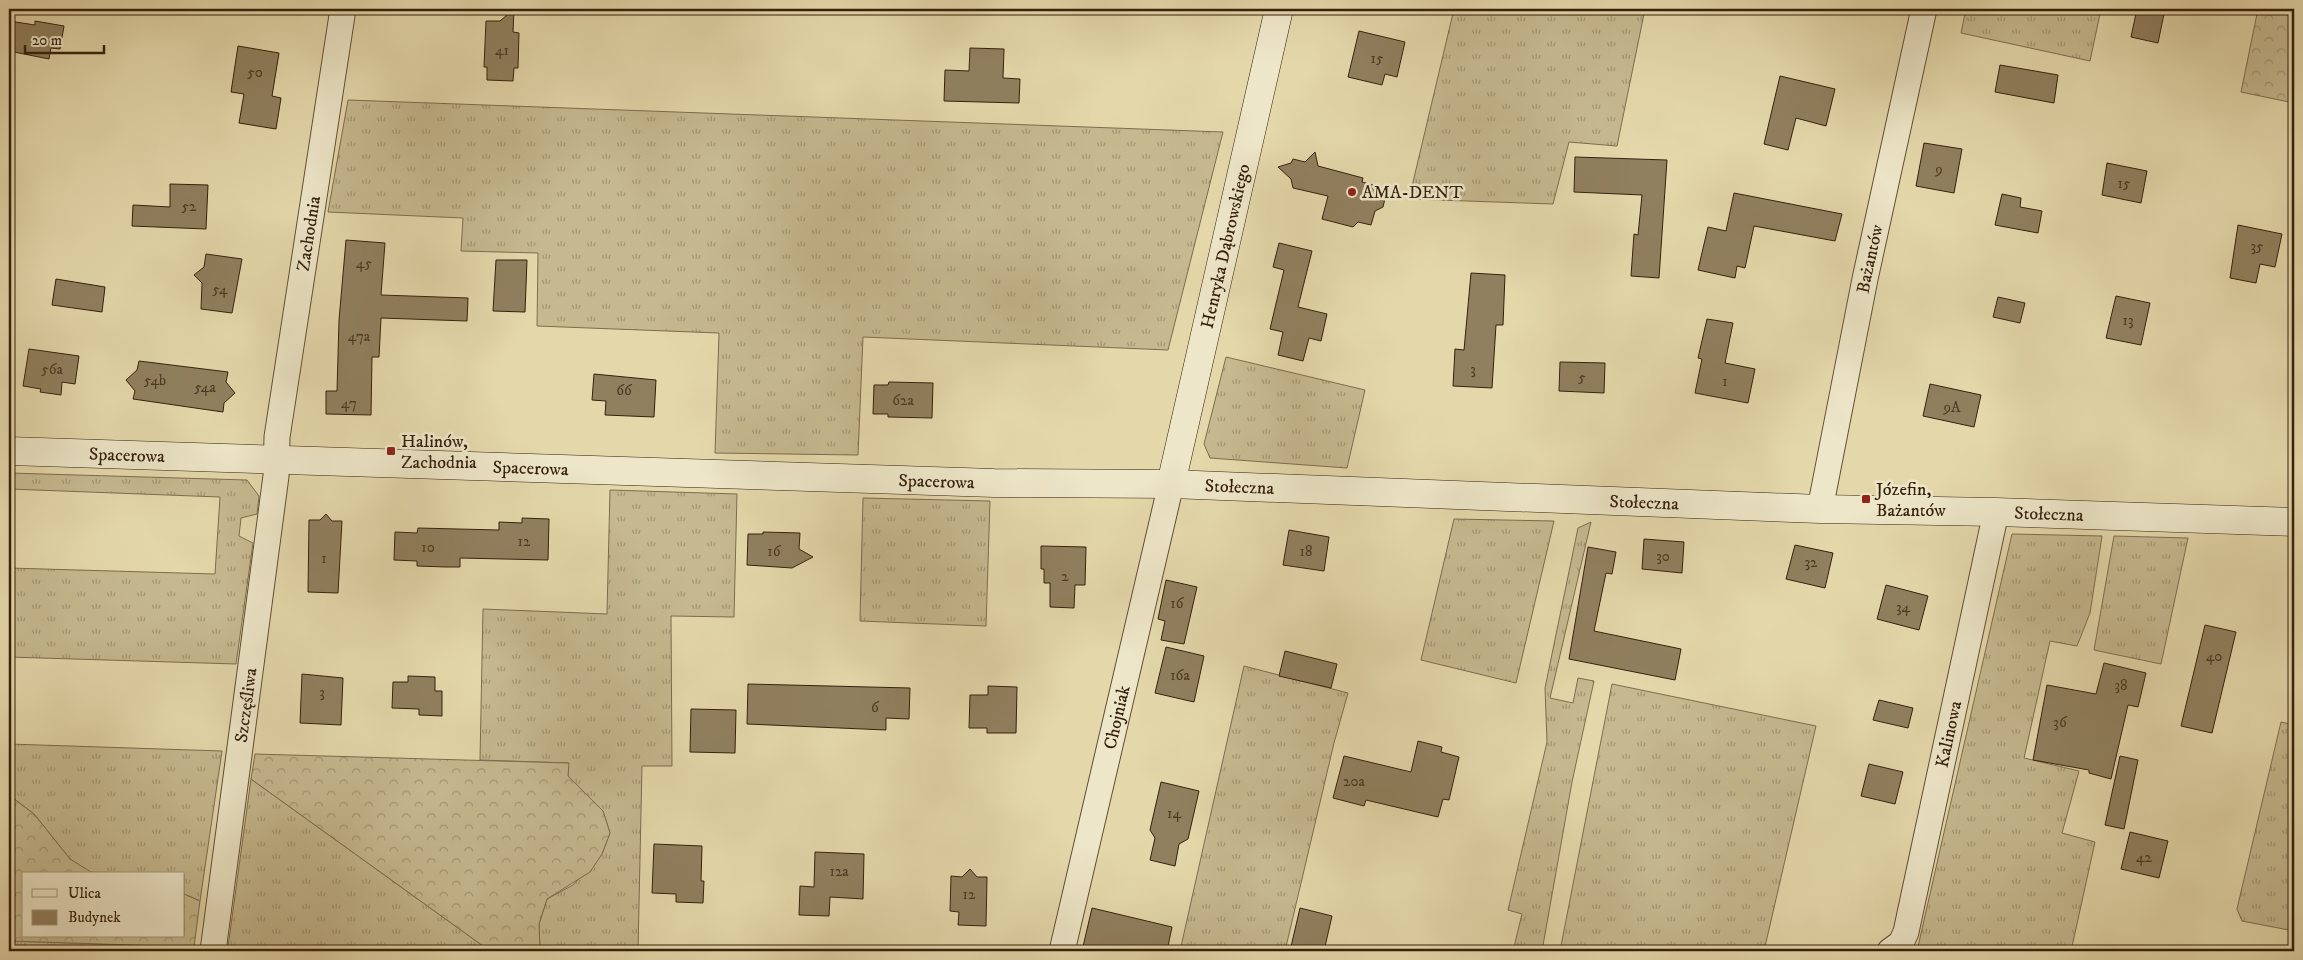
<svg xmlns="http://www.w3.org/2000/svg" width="2303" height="960" font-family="'IM FELL DW Pica',serif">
	<defs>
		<pattern id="grass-tufts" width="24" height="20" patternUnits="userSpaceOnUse" patternTransform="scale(1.25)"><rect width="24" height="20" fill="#c6b990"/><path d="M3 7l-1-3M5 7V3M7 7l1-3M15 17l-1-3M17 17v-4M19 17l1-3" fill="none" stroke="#a29674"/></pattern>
		<pattern id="forest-crowns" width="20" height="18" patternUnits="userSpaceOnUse" patternTransform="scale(1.25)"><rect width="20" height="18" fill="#c6b990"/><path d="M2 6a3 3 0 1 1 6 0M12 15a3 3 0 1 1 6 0" fill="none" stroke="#a29674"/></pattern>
	</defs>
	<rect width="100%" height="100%" fill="#e4d8ab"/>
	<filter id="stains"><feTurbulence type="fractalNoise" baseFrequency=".004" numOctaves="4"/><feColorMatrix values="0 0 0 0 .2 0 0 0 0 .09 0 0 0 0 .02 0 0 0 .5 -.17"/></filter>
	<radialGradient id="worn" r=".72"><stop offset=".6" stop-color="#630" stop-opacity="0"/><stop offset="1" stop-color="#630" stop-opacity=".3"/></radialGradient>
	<!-- grass -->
	<g fill="url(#grass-tufts)" stroke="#7e6c4e">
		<path d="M1454,9H1645L1617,146L1569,142L1553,204L1409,199Z"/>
		<path d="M1966,9H2101L2090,61L1961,33Z"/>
		<path d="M348,100L1223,132L1168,350L863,337L858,455L715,453L719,333L537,326L538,253L461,251L463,218L328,212Z"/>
		<path d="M1226,357L1365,390L1347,468L1210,458L1204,444Z"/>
		<path d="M9,473L247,480L259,496L257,514L241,518L239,536L253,543L236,664L9,657V568L215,574L220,497L9,489Z"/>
		<path d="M610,490L737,494L734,617L671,616L672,766H642L638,951H540L539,924L547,899L573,885L602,854L610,833L603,811L568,776V763L480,760L483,609L607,614Z"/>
		<path d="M863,498L990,501L986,626L860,621Z"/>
		<path d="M1454,519L1554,521L1516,683L1421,660Z"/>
		<path d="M1591,522L1550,698L1573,703L1578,678L1594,681L1572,782L1542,951H1513L1522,914L1508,910L1547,742L1545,688L1578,528Z"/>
		<path d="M2012,534L2102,536L2090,613L2077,646L2050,641L2024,758L2079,771L2062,833L2095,842L2071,951H1917Z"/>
		<path d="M2114,536L2188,538L2161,664L2094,650Z"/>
		<path d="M1244,666L1348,693L1334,743L1285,951H1180Z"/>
		<path d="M1612,684L1816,726L1764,951H1560Z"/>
		<path d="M2281,722L2294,725V931L2242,921L2237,909Z"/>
		<path d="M9,744L222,751L200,901L184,894V874L89,872L70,859L34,814L9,795Z"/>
		<path d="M251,779L490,951H365L228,947Z"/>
		<path d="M9,941L194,947L193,951H9Z"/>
	</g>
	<!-- forest -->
	<g fill="url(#forest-crowns)" stroke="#7e6c4e">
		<path d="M2258,9H2294V103L2241,92Z"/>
		<path d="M255,754L569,763L568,776L603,811L610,833L602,854L590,872L547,899L539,924L540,951H490L251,779Z"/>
		<path d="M9,795L34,814L70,859L94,874H24V936H184V894L200,901L194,947L9,941Z"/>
	</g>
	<!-- building -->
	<g fill="#90805f" stroke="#35200d">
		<path d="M514,9L513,32L519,33L518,68H514L513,81L487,80V67H484L486,21H500Z"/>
		<path d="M2137,9H2165L2158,43L2131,37Z"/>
		<path d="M9,21L35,25V21L64,26L60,49L51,48L49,59L9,51Z"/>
		<path d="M1359,31L1405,42L1397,77L1385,74L1382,85L1348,77Z"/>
		<path d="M238,46L279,53L272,96L281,98L276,129L239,123L244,94L231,92Z"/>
		<path d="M970,48L1004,49L1003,78L1020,79L1019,103L944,101L945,70L969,71Z"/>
		<path d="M2000,65L2058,75L2054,103L1995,92Z"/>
		<path d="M1780,76L1835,89L1826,126L1796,118L1788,150L1764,144Z"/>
		<path d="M1924,143L1962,149L1954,193L1916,186Z"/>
		<path d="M1315,152L1318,166L1363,178L1362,182L1381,187L1386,194L1383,207L1375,211L1371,225L1358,222L1353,227L1322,219L1328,196L1293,188L1291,179L1278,167L1291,163L1293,159L1305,162Z"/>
		<path d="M1575,157L1667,160L1659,278L1631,276L1634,234L1638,235L1642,195L1574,192Z"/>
		<path d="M2107,163L2147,171L2141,203L2102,195Z"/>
		<path d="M170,184L208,185L206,229L132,226L133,205L170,207Z"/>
		<path d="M1734,193L1842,214L1835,241L1754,226L1745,268L1737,266L1735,278L1698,270L1708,227L1726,231Z"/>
		<path d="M2002,194L2021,198L2020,207L2042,211L2038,233L1995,225Z"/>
		<path d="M2238,225L2282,234L2275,267L2260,264L2256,283L2230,278Z"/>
		<path d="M346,240L385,243L381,295L468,298L467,321L381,318L379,357H372L371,415L326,414V391H337L339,320Z"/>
		<path d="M1279,243L1312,251L1298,307L1327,314L1321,341L1309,338L1303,361L1278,355L1283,332L1270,329L1284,270L1273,267Z"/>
		<path d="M206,254L242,259L232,313L201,309L202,283L194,275L204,267Z"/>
		<path d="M496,260H527L525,312L493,311Z"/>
		<path d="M1471,273L1505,275L1503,325H1496L1492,388L1453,386L1455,349L1464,350Z"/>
		<path d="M56,279L105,287L102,312L52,305Z"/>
		<path d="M2116,296L2150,303L2141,345L2106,338Z"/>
		<path d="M1998,297L2025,303L2020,323L1993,317Z"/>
		<path d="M1707,319L1733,323L1725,363L1755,369L1748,403L1695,393L1702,359L1698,358Z"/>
		<path d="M29,349L79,356L75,384L62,382L61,395L40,392L41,389L23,386Z"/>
		<path d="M139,361L228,372L226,382L235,393L224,403L223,412L133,399L135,391L126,380L137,370Z"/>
		<path d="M1560,362L1605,363L1604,393L1559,391Z"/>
		<path d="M594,374L656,380L654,417L605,415L606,401L592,400Z"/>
		<path d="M889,382L933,383L932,418L888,417V414H873L874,385H888Z"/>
		<path d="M1930,384L1981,395L1974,427L1923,416Z"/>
		<path d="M326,514L332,521H342L338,593L308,592L309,520H320Z"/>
		<path d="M522,518L549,519L548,560L460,558V567H446L417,566V561L394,560L395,532L417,533L418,528L499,530V522L522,523Z"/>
		<path d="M1289,530L1329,537L1324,571L1283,565Z"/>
		<path d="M763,532L800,533L799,549L813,557L792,568L747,565L748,534H763Z"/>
		<path d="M1644,539L1684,542L1682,573L1642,569Z"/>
		<path d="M1795,545L1833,553L1825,588L1786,579Z"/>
		<path d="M1041,546L1086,547L1085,585H1075L1074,608L1050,607V583H1044V569H1041Z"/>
		<path d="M1588,547L1616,552L1612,574L1606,573L1594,631L1681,649L1675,680L1569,659Z"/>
		<path d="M1166,580L1197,587L1184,644L1161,640L1165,621L1158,619Z"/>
		<path d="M1886,585L1928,596L1919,630L1877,619Z"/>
		<path d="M2205,625L2236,632L2212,733L2181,726Z"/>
		<path d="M1166,647L1204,656L1194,702L1155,693Z"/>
		<path d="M1285,651L1337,664L1331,688L1279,676Z"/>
		<path d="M2104,663L2146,673L2138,707L2128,705L2111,779L2089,773V770L2033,760L2047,685L2096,694Z"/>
		<path d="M302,674L343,678L341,725L300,723Z"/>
		<path d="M408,676L435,677V691H442V716L419,715V709L392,708L393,682H408Z"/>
		<path d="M748,684L910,688L909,719L886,718V730L747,724Z"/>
		<path d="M988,686L1017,687L1016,733H987V728H969L970,695H988Z"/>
		<path d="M1879,700L1913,708L1908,728L1873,720Z"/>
		<path d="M691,709L736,710L735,753L690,752Z"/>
		<path d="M1418,741L1442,747L1441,752L1459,757L1449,800L1443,799L1438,817L1366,800L1364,806L1333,798L1344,756L1411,772Z"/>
		<path d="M2120,756L2138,760L2124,829L2105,825Z"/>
		<path d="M1869,764L1903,772L1895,804L1861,796Z"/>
		<path d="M1161,782L1199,791L1188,839L1179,844L1175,866L1150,860L1155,838L1150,830Z"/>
		<path d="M2130,832L2168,841L2159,878L2121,869Z"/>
		<path d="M654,844L702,846L701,881H704L703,903L676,902V894L652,893Z"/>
		<path d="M815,852L864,854L863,899L830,897L829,916L799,915L800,886L814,887Z"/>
		<path d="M970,869L977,877H987L986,926L958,925L959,912L950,911L951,876L962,877Z"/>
		<path d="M1092,908L1172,927L1167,951H1082Z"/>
		<path d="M1300,908L1332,916L1324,951H1290Z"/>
	</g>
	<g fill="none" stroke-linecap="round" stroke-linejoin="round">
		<!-- street casing -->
		<g stroke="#614e34" stroke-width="27">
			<g id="street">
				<path id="s1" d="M1820,509L1865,279L1924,9"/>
				<path id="s2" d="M213,951L276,476L277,437L343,9"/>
				<path id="s3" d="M1062,951L1171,484"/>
				<path id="s4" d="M1890,951L1901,943L1906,932L1996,512"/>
			</g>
		</g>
		<!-- secondary casing -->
		<g stroke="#35200d" stroke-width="29">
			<g id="secondary">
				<path id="s5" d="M9,451L994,483L1171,484L1820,509L1996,512L2294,522"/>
				<path id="s6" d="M1171,484L1279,9"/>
			</g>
		</g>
		<!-- street -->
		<use href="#street" stroke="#ede6c8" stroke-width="25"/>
		<!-- secondary -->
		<use href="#secondary" stroke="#ede6c8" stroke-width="28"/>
	</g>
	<!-- markers -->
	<g fill="#8f2418" stroke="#ede6c8" stroke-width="2">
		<circle cx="1352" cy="192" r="5"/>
		<rect x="386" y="446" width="10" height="10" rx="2.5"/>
		<rect x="1861" y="494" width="10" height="10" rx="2.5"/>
	</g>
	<g text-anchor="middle" stroke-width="5" stroke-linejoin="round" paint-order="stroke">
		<!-- number labels -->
		<g font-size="15" fill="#4c3822">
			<text x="502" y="55">41</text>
			<text x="1377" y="63">15</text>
			<text x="255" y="77">50</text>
			<text x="1939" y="174">9</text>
			<text x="2124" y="188">15</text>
			<text x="189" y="211">52</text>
			<text x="2257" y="251">35</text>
			<text x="364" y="268">45</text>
			<text x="220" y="294">54</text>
			<text x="2128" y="325">13</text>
			<text x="359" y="341">47a</text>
			<text x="52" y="374">56a</text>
			<text x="1473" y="374">3</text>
			<text x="1582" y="382">5</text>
			<text x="155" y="385">54b</text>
			<text x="1725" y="386">1</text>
			<text x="205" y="392">54a</text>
			<text x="624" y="395">66</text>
			<text x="903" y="405">62a</text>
			<text x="349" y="408">47</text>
			<text x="1952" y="412">9A</text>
			<text x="524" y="546">12</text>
			<text x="428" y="552">10</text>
			<text x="774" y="556">16</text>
			<text x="1306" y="556">18</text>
			<text x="1663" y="561">30</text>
			<text x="324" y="563">1</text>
			<text x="1811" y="567">32</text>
			<text x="1065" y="581">2</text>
			<text x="1177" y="608">16</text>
			<text x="1903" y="612">34</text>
			<text x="2214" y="661">40</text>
			<text x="1180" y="680">16a</text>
			<text x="2121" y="690">38</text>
			<text x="322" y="697">3</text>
			<text x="875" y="712">6</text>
			<text x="2060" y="727">36</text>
			<text x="1354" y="786">20a</text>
			<text x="1174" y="818">14</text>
			<text x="2144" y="862">42</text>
			<text x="839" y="876">12a</text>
			<text x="969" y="899">12</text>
		</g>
		<!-- poi labels -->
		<g font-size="18" fill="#35200d" stroke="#ede6c8" text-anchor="start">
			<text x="1362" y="198">AMA-DENT</text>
			<text x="401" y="447">Halinów,<tspan x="401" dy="21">Zachodnia</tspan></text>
			<text x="1876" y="495">Józefin,<tspan x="1876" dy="21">Bażantów</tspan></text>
		</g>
		<!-- street labels -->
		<g font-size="18" fill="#35200d" stroke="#ede6c8">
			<text dy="6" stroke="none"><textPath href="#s2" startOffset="724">Zachodnia</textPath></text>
			<text dy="6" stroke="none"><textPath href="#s6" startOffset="244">Henryka Dąbrowskiego</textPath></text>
			<text dy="6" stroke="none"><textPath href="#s1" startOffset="255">Bażantów</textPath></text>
			<text dy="6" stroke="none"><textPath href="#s5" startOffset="118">Spacerowa</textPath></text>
			<text dy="6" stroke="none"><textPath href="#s5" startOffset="522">Spacerowa</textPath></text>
			<text dy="6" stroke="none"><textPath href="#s5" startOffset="928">Spacerowa</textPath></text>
			<text dy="6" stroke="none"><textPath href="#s5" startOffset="1231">Stołeczna</textPath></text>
			<text dy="6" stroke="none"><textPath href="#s5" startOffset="1636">Stołeczna</textPath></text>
			<text dy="6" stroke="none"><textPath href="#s5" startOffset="2041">Stołeczna</textPath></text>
			<text dy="6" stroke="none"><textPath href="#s2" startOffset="248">Szczęśliwa</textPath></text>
			<text dy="6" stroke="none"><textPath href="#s3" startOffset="240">Chojniak</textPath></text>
			<text dy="6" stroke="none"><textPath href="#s4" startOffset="228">Kalinowa</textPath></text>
		</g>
	</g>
	<!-- margin -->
	<rect width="2303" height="960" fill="none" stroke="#e4d8ab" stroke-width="30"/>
	<rect x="10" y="10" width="2283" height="940" fill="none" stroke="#35200d" stroke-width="2.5"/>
	<rect x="15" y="15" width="2273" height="930" fill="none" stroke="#35200d"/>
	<!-- legend -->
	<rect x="22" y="872" width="162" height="65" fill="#ede6c8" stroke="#a3977d"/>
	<rect x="32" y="889" width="25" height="8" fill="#ede6c8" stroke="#a3977d"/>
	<text x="68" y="898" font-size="15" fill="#35200d">Ulica</text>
	<rect x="32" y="910" width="25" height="15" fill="#90805f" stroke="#a3977d"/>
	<text x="68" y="922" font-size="15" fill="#35200d">Budynek</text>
	<!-- scale -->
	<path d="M25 45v8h79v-8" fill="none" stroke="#35200d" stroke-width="2.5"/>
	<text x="32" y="45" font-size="15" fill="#35200d" stroke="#ede6c8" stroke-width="4" paint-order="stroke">20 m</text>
	<rect width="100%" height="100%" filter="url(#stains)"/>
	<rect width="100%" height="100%" fill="url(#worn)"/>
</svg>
